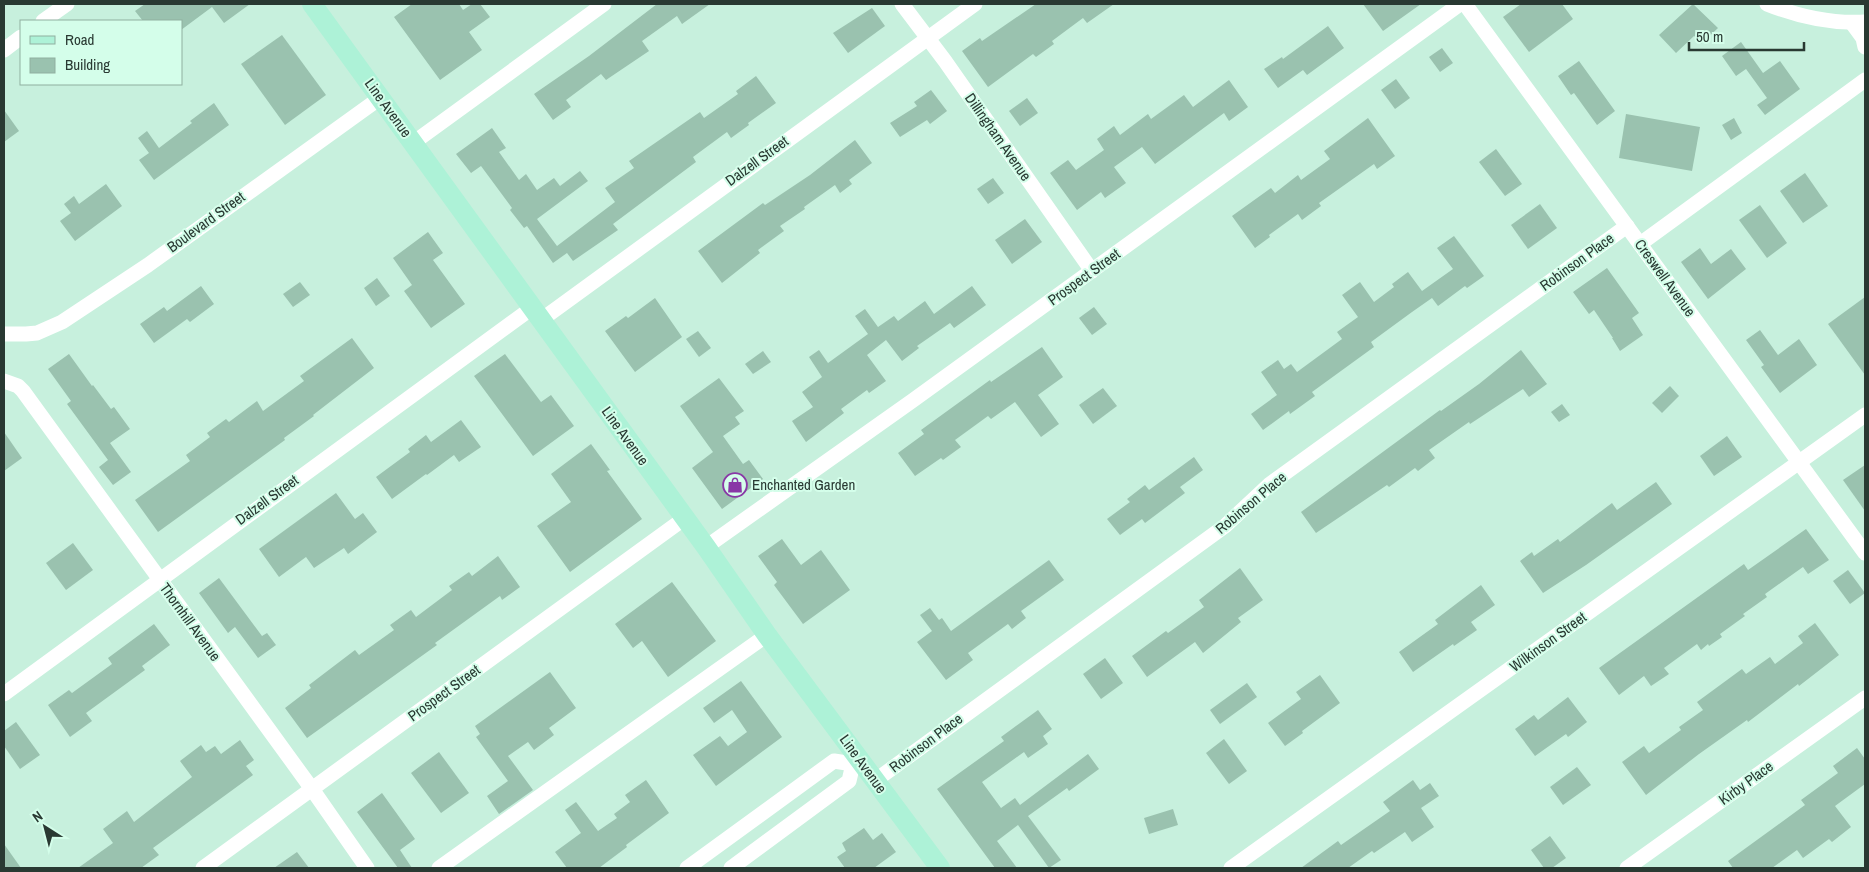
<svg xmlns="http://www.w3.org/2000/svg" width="1869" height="872" font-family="'Archivo Narrow',sans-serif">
	<rect width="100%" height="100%" fill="#c7f0dd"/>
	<!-- building -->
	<g fill="#9ac2af">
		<path d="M145,4H250L224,23L212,7L181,30V21H143L135,11Z"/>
		<path d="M412,4H459L463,10L472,4H480L490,17L469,32L482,50L440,80L394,17Z"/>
		<path d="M657,4H710L682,24L677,16L642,41L649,51L606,80L601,74L566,100L571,107L553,120L534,94L589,56Z"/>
		<path d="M1036,4H1114L1087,23L1083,18L1052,41L1054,44L1036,57L1033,54L988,87L962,51L980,38L982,41Z"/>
		<path d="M1363,4H1421L1383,31Z"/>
		<path d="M1521,4H1562L1573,19L1529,52L1503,17Z"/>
		<path d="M1693,4L1718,28L1701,44L1694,36L1676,53L1659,35Z"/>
		<path d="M872,8L885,26L848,53L833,33Z"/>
		<path d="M1328,26L1344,48L1307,75L1303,70L1278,88L1264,69L1282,57L1283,59Z"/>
		<path d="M282,35L326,95L285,125L241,64Z"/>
		<path d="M1741,42L1763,73L1780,61L1800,89L1765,115L1757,105L1767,98L1746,69L1736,76L1722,56Z"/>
		<path d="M1442,48L1453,63L1440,72L1429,57Z"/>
		<path d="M1579,61L1615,111L1597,125L1574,93L1571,95L1558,76Z"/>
		<path d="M756,76L776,103L748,123L749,125L731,138L727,132L693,157L696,162L613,224L618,230L573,261L567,253L553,263L527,226L524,228L510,210L512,208L481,166L471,173L456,154L492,128L506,148L499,152L519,180L526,174L537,190L554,178L560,186L580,171L588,181L537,219L557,246L615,202L605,188L634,168L629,161L700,112L704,118L738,94L736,91Z"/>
		<path d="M1396,79L1410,98L1395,109L1381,90Z"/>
		<path d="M1229,80L1248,107L1229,121L1224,113L1155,164L1142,147L1114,167L1126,183L1105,198L1101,192L1077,210L1050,173L1068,160L1076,170L1104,150L1097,139L1114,126L1120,135L1148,114L1151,119L1184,95L1193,107Z"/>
		<path d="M931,90L947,111L930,124L927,120L900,137L890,123L917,106L914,102Z"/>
		<path d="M1027,98L1038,113L1020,126L1009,111Z"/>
		<path d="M214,103L229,125L154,180L139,160L149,153L138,138L147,131L159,148L192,123L190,121Z"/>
		<path d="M4,110L19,131L4,142Z"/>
		<path d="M1626,114L1700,127L1692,171L1619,158Z"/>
		<path d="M1368,118L1395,156L1377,169L1374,164L1319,203L1321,206L1302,220L1298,214L1269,235L1270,237L1255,248L1232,216L1271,188L1275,193L1298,175L1301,180L1330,159L1324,151Z"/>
		<path d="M1734,118L1742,133L1731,140L1722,125Z"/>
		<path d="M855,140L872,163L849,180L852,184L840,193L835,185L804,207L805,209L780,226L784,231L758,250L760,253L722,283L698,251L763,203L765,205L810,175Z"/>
		<path d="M1496,149L1522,184L1505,196L1479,162Z"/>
		<path d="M1805,173L1828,206L1803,223L1780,191Z"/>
		<path d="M993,178L1004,193L988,204L977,189Z"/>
		<path d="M106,184L122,206L75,241L60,221L71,213L64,204L74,196L79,204Z"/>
		<path d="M1540,204L1557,228L1528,249L1511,225Z"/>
		<path d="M1760,205L1787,243L1767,258L1739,220Z"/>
		<path d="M1025,219L1042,242L1012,264L995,240Z"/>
		<path d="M428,232L443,253L433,260L465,304L431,328L404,291L412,285L393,258Z"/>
		<path d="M1454,236L1484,276L1467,288L1465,286L1438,306L1432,298L1412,312L1371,342L1374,347L1312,392L1315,396L1290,414L1289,411L1263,430L1251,414L1277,395L1261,372L1278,360L1284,369L1291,364L1297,372L1342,339L1337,332L1358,317L1342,295L1360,282L1374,302L1394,287L1392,284L1408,272L1422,291L1453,269L1437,248Z"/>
		<path d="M1700,248L1711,264L1731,249L1746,269L1708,299L1681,262Z"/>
		<path d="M1607,268L1639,313L1632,318L1643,335L1620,351L1612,338H1613L1594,310L1589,314L1573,292Z"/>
		<path d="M377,278L390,296L376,306L364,288Z"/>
		<path d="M300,282L310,295L293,307L283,294Z"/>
		<path d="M201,286L214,304L190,322L187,319L154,343L140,324L164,307L167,311Z"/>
		<path d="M972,286L986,305L954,328L950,323L917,346L919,348L902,361L886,340L867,355L886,381L869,393L867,390L841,409L844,413L806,442L792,421L813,407L802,392L822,377L809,357L819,350L828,363L868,334L855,316L865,309L878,327L894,316L898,321L925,301L934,314Z"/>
		<path d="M1865,297V375L1828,324Z"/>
		<path d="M655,298L682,337L635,372L605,331L626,316L628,318Z"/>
		<path d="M1094,307L1107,324L1092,335L1079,318Z"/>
		<path d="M1760,330L1778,355L1799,339L1817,365L1780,393L1761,367L1764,365L1746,340Z"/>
		<path d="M698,331L711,348L699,357L686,339Z"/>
		<path d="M352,338L374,368L313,415L314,416L284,438L285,440L158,532L135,500L190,461L186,455L210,437L207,433L226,419L229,422L257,401L263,411L304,381L300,376Z"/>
		<path d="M1042,347L1063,377L1038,395L1059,424L1041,437L1015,402L991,419L988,416L955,440L961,447L943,460L941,458L915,476L898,453L924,434L921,430L990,380L991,382Z"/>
		<path d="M1521,350L1547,384L1529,397L1523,389L1470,424L1469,422L1429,450L1435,458L1418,471L1415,468L1389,487L1387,485L1316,533L1301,512L1440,410L1441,411L1479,384Z"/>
		<path d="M763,351L771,362L753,374L745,364Z"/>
		<path d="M69,354L92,386L93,385L111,409L114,407L130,429L110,443L131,472L113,485L99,467L108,460L67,404L71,401L48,369Z"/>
		<path d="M505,354L541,402L551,395L574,426L533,456L474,376Z"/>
		<path d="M719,378L744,411L735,417L740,424L723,436L743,464L749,460L763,479L722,509L692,468L713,452L680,406Z"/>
		<path d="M1670,386L1679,396L1662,413L1652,403Z"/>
		<path d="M1103,388L1117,406L1093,424L1079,405Z"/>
		<path d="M1562,404L1570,415L1559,422L1551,412Z"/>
		<path d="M461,420L481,447L459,462L454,455L427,475L426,474L392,499L376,477L410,452L408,449L426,435L431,442Z"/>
		<path d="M4,432L22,458L4,471Z"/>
		<path d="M1727,436L1742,457L1714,476L1700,456Z"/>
		<path d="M591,444L610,470L607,471L642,519L570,572L537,526L571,502L551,474Z"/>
		<path d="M1194,457L1203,470L1180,487L1185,493L1145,523L1142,519L1120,535L1107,519L1130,502L1127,499L1145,485L1149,490Z"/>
		<path d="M1865,465V511L1843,480Z"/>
		<path d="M1656,482L1672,504L1586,565L1543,593L1520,561L1532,552L1534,556L1558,539L1560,542L1612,503L1617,510Z"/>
		<path d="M336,493L355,519L363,513L377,532L348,554L344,548L314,568L306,557L279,577L259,549Z"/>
		<path d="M1806,529L1829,560L1808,574L1803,567L1765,594L1767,597L1743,614L1745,616L1720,634L1722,637L1709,646L1708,644L1701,650L1697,644L1664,668L1669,674L1651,686L1644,676L1619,695L1599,668L1744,564L1748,570Z"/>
		<path d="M782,539L801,565L821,550L850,590L803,624L774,585L777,582L758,556Z"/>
		<path d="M73,543L93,570L66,590L46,563Z"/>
		<path d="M498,556L520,587L502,600L500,596L435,643L437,645L307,738L285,708L311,688L309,685L355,650L359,655L394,630L390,625L411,610L416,617L452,590L449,586L469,572L472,576Z"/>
		<path d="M1049,560L1064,580L1021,611L1026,618L1012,629L1008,624L968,653L973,660L946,680L917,642L932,631L920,615L930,608L939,620L942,618L951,631Z"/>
		<path d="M1240,568L1263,600L1238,618L1241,622L1203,653L1195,642L1147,677L1132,656L1166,631L1168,633L1204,607L1199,600Z"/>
		<path d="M1848,570L1865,593L1850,604L1833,581Z"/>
		<path d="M219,578L262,636L267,633L276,645L258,658L235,627L228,633L199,593Z"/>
		<path d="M672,582L716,641L668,677L642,641L633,648L615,624Z"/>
		<path d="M1481,585L1495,605L1471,622L1477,630L1454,646L1453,644L1413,672L1399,652L1438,624L1435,620Z"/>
		<path d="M1815,623L1839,655L1799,686L1798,684L1748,722L1747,720L1699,754L1646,795L1622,762L1644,746L1649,753L1681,730L1679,727L1703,710L1697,702L1742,669L1746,674L1770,657L1775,664L1803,643L1798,636Z"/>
		<path d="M154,624L170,645L142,666L145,670L86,713L92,721L70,737L48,705L69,690L72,693L112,664L108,658Z"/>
		<path d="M1105,658L1123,683L1101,699L1083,674Z"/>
		<path d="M550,672L576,708L549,728L554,735L534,750L528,742L508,756L533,790L499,814L487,796L508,781L476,737L480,734L475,726Z"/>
		<path d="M1320,675L1340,703L1302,731L1303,733L1285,746L1268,723L1301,699L1296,692Z"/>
		<path d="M741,681L782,737L716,786L693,755L720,736L728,746L747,732L732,710L714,723L703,708Z"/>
		<path d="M1247,683L1257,697L1220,724L1210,710Z"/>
		<path d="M1568,697L1587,722L1568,737L1566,734L1535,756L1515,729L1534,715L1538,720Z"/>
		<path d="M1038,710L1052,729L1043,736L1048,744L1028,758L1024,752L982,782L1001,808L1015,798L1020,805L1088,754L1099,769L1069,791L1067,788L1028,816L1061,860L1049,868L1018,825L997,841L1017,868H995L937,789L1004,741L1001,737Z"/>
		<path d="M16,722L40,755L20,769L4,746V731Z"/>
		<path d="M1224,739L1247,771L1229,784L1206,753Z"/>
		<path d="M240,740L254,760L246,766L253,775L153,848L159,855L141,868H78L113,843L103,829L127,811L134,822L192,777L180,761L201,745L206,752L215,746L221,754Z"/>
		<path d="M1857,748L1865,759V784L1835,806L1851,827L1832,842L1829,839L1803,858L1797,850L1772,868H1733L1728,861L1805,805L1801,800L1838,773L1833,766Z"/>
		<path d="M439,752L469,793L441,813L411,773Z"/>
		<path d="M1577,767L1591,785L1563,805L1550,787Z"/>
		<path d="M646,780L669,813L626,845L627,847L599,868H567L555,852L581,833L565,810L576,802L598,831L617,818L614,814L630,802L625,795Z"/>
		<path d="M1413,780L1420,790L1430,783L1439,796L1421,808L1434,827L1412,842L1405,832L1374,853L1372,851L1348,868H1301L1338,841L1341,845L1390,811L1383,802Z"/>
		<path d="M382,793L415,839L400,850L412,868H398L357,812Z"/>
		<path d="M1173,809L1178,825L1149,834L1144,818Z"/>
		<path d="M864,828L873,840L882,833L896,852L874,868H845L837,857L846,851L842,843Z"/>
		<path d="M1550,836L1566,858L1552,868H1544L1531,850Z"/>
		<path d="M4,844L21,868H4Z"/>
		<path d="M297,852L309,868H274Z"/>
	</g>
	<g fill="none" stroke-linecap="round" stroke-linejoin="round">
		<!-- minor -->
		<g stroke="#fff" stroke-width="15">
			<path d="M902,4L945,61L1092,271"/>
			<path d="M1465,4L1865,553"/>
			<path d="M1767,4C1797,16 1832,24 1865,22"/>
			<path d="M43,21L67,4"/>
			<path d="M1852,23L1863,38L1865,47"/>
			<path d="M4,50L21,37"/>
			<path d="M413,143L604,4"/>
			<path d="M1640,244L1865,80"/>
			<path d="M541,320L975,4"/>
			<path d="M4,334H26L37,333L62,322L148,265L380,98"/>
			<path d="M4,381L18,386L23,391L312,789L367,868"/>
			<path d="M706,547L912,401L1460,4"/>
			<path d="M4,694L532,308"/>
			<path d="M876,780L1225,526L1270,484L1627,226"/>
			<path d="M203,868L685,518"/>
			<path d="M439,868L767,635"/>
			<path d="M687,868L834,761L853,764L860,759"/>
			<path d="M731,868L849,781L853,764"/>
			<path d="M1231,868L1865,415"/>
			<path d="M1627,868L1865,698"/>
		</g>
		<!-- major -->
		<path stroke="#adf2d7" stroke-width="20" d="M312,4L706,547L767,635L940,868"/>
	</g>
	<!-- icons -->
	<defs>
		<g id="shop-ring" transform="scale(1.25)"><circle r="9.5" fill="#d4feea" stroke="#8937a6" stroke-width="1.5"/><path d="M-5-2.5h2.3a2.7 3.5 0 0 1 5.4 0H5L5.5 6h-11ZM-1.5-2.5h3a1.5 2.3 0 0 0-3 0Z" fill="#8937a6"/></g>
	</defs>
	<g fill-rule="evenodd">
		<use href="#shop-ring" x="735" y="485"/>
	</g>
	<g text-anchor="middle" stroke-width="4" stroke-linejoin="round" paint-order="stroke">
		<!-- street labels -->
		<g font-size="15" fill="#293932" stroke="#d4feea">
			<text transform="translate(388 108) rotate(54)" y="5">Line Avenue</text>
			<text transform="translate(998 137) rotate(55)" y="5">Dillingham Avenue</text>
			<text transform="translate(757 161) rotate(-36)" y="5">Dalzell Street</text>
			<text transform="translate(206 222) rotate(-36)" y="5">Boulevard Street</text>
			<text transform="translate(1577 262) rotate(-36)" y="5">Robinson Place</text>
			<text transform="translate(1084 277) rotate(-36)" y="5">Prospect Street</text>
			<text transform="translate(1665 278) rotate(54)" y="5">Creswell Avenue</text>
			<text transform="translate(625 436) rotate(54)" y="5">Line Avenue</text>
			<text transform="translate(267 500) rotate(-36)" y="5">Dalzell Street</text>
			<text transform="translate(1251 503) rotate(-40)" y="5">Robinson Place</text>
			<text transform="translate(190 622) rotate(54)" y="5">Thornhill Avenue</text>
			<text transform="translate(1548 642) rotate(-36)" y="5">Wilkinson Street</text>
			<text transform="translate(444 693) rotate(-36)" y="5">Prospect Street</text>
			<text transform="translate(926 743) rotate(-37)" y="5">Robinson Place</text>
			<text transform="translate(863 764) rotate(54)" y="5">Line Avenue</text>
			<text transform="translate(1746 783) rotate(-36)" y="5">Kirby Place</text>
		</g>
		<!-- poi labels -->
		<g font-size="15" fill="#293932" stroke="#d4feea" text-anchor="start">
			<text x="752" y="490">Enchanted Garden</text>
		</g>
	</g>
	<!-- border -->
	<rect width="1869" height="872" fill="none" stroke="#293932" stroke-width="10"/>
	<!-- legend -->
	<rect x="20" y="20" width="162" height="65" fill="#d4feea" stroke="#90afa0"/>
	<rect x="30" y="36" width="25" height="8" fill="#adf2d7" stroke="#90afa0"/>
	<text x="65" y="45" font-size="15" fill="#293932">Road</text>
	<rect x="30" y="58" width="25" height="15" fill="#9ac2af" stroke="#90afa0"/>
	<text x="65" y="70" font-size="15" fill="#293932">Building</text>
	<!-- north arrow -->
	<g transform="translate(45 827) rotate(324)" stroke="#d4feea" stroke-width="4" paint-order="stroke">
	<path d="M0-4L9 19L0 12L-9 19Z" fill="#293932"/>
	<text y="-8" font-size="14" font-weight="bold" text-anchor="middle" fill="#293932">N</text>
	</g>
	<!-- scale -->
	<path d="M1689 42v8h115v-8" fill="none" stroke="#293932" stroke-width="2.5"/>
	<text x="1696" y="42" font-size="15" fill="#293932" stroke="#d4feea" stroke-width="4" paint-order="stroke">50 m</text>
</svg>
